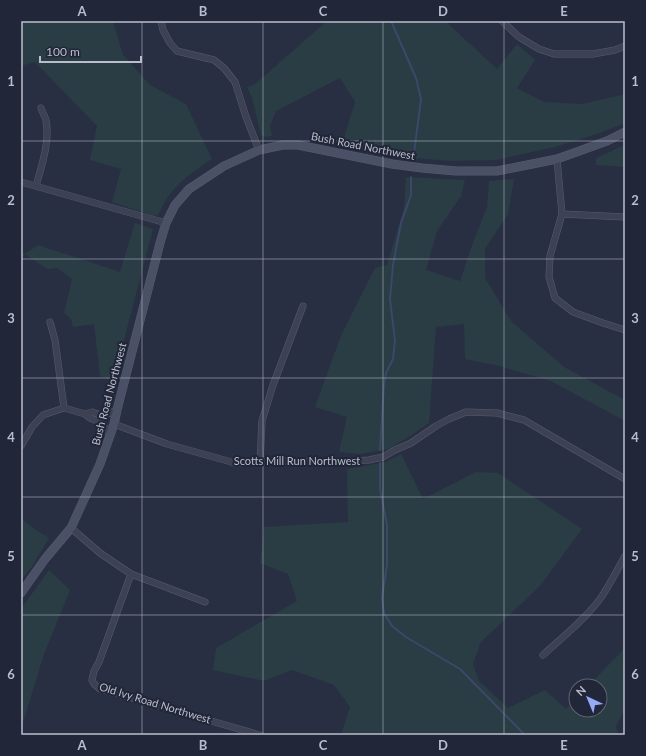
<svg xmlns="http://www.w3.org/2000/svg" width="646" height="756" font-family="Lato,sans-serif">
	<rect width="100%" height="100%" fill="#282f43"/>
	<!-- green -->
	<g fill="#2a3c44">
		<path d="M21,21H113L123,55L150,85L186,104L212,159C195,170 178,182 167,198C163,204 161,210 158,215L154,216L112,202L121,169L90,160L97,126L35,62L21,66Z"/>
		<path d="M327,21H445L497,69L517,44L535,60L517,88L544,102L582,104L625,94V123L597,134L555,147L496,160L452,161L388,156L342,144L355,102L340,78L276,111L270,126L272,136L265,137L261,135L252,98L247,87L254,85Z"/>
		<path d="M625,145V167L596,165V158Z"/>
		<path d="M406,177L465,180L461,196L437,231L426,270L460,281L472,245L487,207L489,181L514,179L508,214L485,249V278L511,321L564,367L625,400V421L551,381L495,365L465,359L464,324L436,327L429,423L410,436L389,449L361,454L339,452L347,417L315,407L340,338L375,268L387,265L404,208Z"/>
		<path d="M135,223L153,229L124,340L117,355L112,380L100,376L94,324L73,327L71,319L64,313L72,279L57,268L47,269L25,254L21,260V252L25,254L38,245L120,272Z"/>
		<path d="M401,454L423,499L476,472L498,473L582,529L540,586L481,642L473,664L479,681L508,708L545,690L566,709L576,699V710H600V686H588L625,648V709L616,726L618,735H341L350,707L334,685L292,670L264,681L213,670L216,648L297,601L288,574L260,563L264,527L348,522L347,469L386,462Z"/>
		<path d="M21,518L36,530L49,538L31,568L21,580Z"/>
		<path d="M49,570L70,590L44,654L21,729V609Z"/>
	</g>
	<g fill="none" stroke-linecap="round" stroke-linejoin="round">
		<!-- stream -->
		<g stroke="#3c476a" stroke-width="2">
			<path d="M391,21L416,78L421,99L414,153"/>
			<path d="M380,450L384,385L386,373L393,359L395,341L390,299L393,265L401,223L411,195V177"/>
			<path d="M380,463V489L387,525V565L382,598L384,613L392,626L406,637L460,669L525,735"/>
		</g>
		<!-- street casing -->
		<g stroke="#585c6d" stroke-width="7">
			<g id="street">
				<path d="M161,21L163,30L170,43L177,51L214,60L224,68L235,82L246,117L259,150"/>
				<path d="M502,21L519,37L539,49L554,54H593L615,50L625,46"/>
				<path d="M557,159L562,214L550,256L549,277L555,298L573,312L603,323L625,330"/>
				<path d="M21,182L166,223"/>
				<path d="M36,186C42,165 50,141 46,120C45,116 42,112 41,108"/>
				<path d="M562,214L625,217"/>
				<path d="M50,322L55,340L64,408"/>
				<path d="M85,414L92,412L103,416L117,410"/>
				<path d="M114,424L167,444L235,463L284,461L339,462L369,460L383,457L395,450L411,443L436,426L449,419L466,412L497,413L524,420L625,479"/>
				<path d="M21,446L32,427L43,415L64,408L85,414L90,418L102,423L110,435"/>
				<path d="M260,463L262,421L273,385L303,306"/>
				<path d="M71,528L100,553L131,574L205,602"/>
				<path d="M131,574L99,662L94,671L92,680L94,684L100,689L260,735"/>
				<path d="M543,655C563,637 584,620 600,599C610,585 617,570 625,556"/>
			</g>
		</g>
		<!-- secondary casing -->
		<g stroke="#585c6d" stroke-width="9">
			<path id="secondary" d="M21,593L45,559L71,528L100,464L114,424L117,410L160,243L166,223L175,205L189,189L224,166L259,150L283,145H298L392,164L422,168L456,171H497L557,159L607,141L625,132"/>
		</g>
		<!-- street -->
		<use href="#street" stroke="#3c4253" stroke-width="6"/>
		<!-- secondary -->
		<use href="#secondary" stroke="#4a5066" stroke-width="8"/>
	</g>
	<!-- grid -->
	<path fill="none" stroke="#babecc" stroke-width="1" stroke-opacity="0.55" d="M142,21V735M263,21V735M383,21V735M504,21V735M21,141H625M21,259H625M21,378H625M21,497H625M21,615H625"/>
	<g text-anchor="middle" stroke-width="4" stroke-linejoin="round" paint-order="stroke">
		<!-- street labels -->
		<g font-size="11" fill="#babecc" stroke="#212638">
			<text transform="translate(363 146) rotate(11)" y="4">Bush Road Northwest</text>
			<text transform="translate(109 394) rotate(-75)" y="4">Bush Road Northwest</text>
			<text x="297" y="465">Scotts Mill Run Northwest</text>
			<text transform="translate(155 703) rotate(17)" y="4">Old Ivy Road Northwest</text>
		</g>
	</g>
	<!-- border -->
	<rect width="646" height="756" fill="none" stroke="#212638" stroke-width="44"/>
	<!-- north arrow -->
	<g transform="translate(588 698) rotate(316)"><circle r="19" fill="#212638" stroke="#5e6373"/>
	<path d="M0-3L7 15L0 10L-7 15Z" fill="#95a9f6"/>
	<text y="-6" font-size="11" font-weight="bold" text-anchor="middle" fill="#babecc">N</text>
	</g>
	<!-- scale -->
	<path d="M40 56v6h101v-6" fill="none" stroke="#babecc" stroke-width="2"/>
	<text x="46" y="56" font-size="12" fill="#babecc" stroke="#212638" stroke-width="3" paint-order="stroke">100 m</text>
	<rect x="22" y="22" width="602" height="712" fill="none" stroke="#babecc" stroke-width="1.5"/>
	<g font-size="13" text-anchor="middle" font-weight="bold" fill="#babecc">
		<text x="82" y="16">A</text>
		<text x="203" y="16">B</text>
		<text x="323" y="16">C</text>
		<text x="443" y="16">D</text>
		<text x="564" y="16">E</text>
		<text x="11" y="86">1</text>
		<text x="635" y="86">1</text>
		<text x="11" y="205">2</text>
		<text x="635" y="205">2</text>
		<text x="11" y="323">3</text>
		<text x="635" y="323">3</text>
		<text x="11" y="442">4</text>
		<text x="635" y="442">4</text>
		<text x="11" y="561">5</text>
		<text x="635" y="561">5</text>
		<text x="11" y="679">6</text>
		<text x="635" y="679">6</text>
		<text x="82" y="750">A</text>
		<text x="203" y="750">B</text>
		<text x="323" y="750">C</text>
		<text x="443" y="750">D</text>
		<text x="564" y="750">E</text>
	</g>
</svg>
